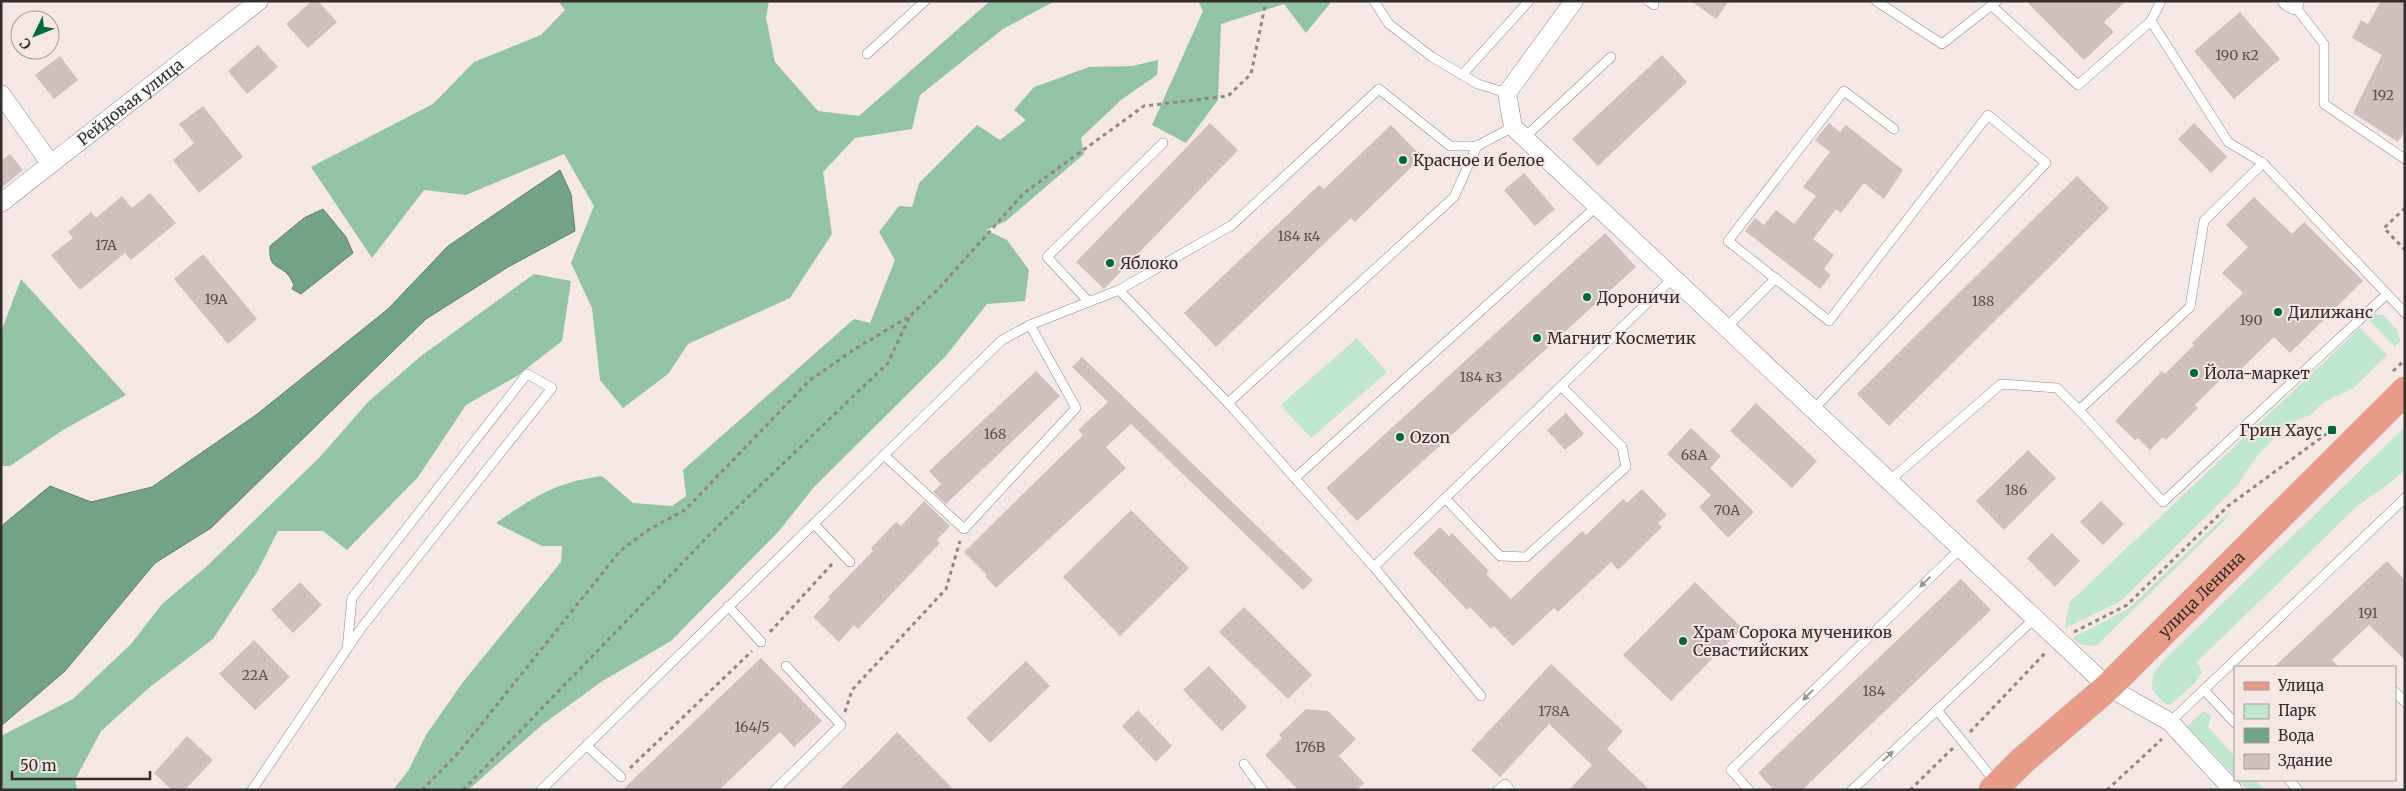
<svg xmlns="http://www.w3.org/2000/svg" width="2406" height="791" font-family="Merriweather,serif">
	<rect width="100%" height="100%" fill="#f5e7e3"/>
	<!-- green -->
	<g fill="#bfe6ce">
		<path d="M2374,314L2383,315L2398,331L2400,341L2395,347L2368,319Z"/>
		<path d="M2360,328L2387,355L2353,388L2324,402L2310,415L2288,424L2256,457L2236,487L2121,601L2065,628L2069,603Z"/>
		<path d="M1357,338L1387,372L1311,438L1281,405Z"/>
		<path d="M2405,427V470L2385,487L2358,505L2197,662L2202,672L2195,683L2170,705L2162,702L2152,689L2153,674L2164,660Z"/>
		<path d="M2231,510L2223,522L2097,645C2086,647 2080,645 2072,638L2128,609Z"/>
		<path d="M2204,711L2211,716L2208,727L2235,757V776L2187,726Z"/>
		<path d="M2238,780H2256L2265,790H2248Z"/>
	</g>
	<!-- forest -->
	<g fill="#92c3a5">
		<path d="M558,1H769L766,18L775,62L818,111L859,116L990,1H1055L1003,29L920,95L912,129L855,138L823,172L832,234L790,298L688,344L668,374L623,408L600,380L592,308L571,263L594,206L564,154L466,195L424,190L372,258L311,167L433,104L474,62L541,35L565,10Z"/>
		<path d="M1198,1H1332L1306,33L1284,4L1221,24L1218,100L1186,143L1152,125L1203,11Z"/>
		<path d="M1158,60L1157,75L1121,100L1081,138L1084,154L1006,221L986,230L1007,240L1029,270L1025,301L987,304L945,357L814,487L779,531L671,641L601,682L542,725L468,790H393L408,771L426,735L463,682L561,562L562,546H542L496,523C534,497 556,482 602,476L633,503L672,506L686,496L683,470L854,319L870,323L895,260L879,232L899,206L912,207L919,183L977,125L1000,140L1026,120L1014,110L1034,87L1089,67L1132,66Z"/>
		<path d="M534,274L571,281L562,341L517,376L466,405L418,477L347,550L323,531H278L257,572L213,639L150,687L101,731L75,780L77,790H1V736L73,699L131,644L162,604L206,567L320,457L368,402L421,356Z"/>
		<path d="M21,279L126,395L63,430L10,466H1V332Z"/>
	</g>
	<!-- water -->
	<g fill="#73a386" stroke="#60806b">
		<path d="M560,170L571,194L575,231L508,267L426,319L211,528L155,563L65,671L1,726V528L5,523L50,486L91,502L152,487L256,415L388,309L448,246Z"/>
		<path d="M323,209L346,237L353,253L301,294L292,289L294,285C284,260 268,275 270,246L304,218Z"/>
	</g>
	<!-- building -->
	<g fill="#cec0bc">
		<path d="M312,1H318L337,22L308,48L286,24Z"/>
		<path d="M1691,1H1729L1716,19Z"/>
		<path d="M2026,1H2126L2104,22L2114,32L2084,60Z"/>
		<path d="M2381,1H2405V131L2398,142L2353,113L2382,55L2352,38L2361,20L2368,24Z"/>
		<path d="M2240,12L2280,59L2234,99L2194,51Z"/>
		<path d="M258,45L278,67L247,94L228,71Z"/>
		<path d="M1662,55L1687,82L1598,166L1572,139Z"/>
		<path d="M60,56L78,80L54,99L35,75Z"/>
		<path d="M203,106L243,157L199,193L173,160L194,143L179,124Z"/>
		<path d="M1210,123L1238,150L1104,289L1076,262Z"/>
		<path d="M1829,123L1840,132L1846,125L1903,170L1884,199L1864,183L1841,213L1836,209L1813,239L1834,255L1824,269L1831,275L1820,289L1745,231L1755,218L1764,225L1776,210L1794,224L1816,196L1803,187L1830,152L1815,140Z"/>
		<path d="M2194,123L2227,157L2211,173L2178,139Z"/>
		<path d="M1391,125L1422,157L1355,222L1351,218L1216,347L1184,313L1319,185L1324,189Z"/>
		<path d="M10,154L23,170L1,188V161Z"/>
		<path d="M1524,173L1555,209L1535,226L1504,190Z"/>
		<path d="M2077,176L2109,208L1889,426L1857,394Z"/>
		<path d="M150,193L176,223L131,260L125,253L80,290L51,255L73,238L68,232L91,212L96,218L122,196L132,208Z"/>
		<path d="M2254,197L2292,234L2304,222L2363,281L2290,353L2274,337L2228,382L2223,377L2195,405L2198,408L2166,440L2163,437L2150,450L2138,438L2135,440L2115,421L2162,371L2165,374L2194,345L2192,343L2243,293L2222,273L2248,247L2226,225Z"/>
		<path d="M1605,233L1636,267L1357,521L1326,488Z"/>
		<path d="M203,254L257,319L228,344L174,279Z"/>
		<path d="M1082,357L1313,580L1303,590L1131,424L1106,447L1126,468L996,588L985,576L987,575L964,552L1083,435L1078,430L1108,402L1072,367Z"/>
		<path d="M1036,371L1060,396L946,504L933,492L941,484L929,471Z"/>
		<path d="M1756,403L1817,461L1792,488L1730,431Z"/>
		<path d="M1566,413L1584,434L1565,450L1547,430Z"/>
		<path d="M1691,428L1721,456L1710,468L1754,512L1728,538L1699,507L1711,495L1667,454Z"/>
		<path d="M2028,450L2056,478L2004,530L1976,501Z"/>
		<path d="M1642,489L1667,515L1658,523L1662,527L1618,570L1611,562L1558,612L1554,608L1513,646L1494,626L1491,629L1470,607L1467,610L1413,553L1440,527L1449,536L1452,533L1489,571L1486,574L1511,599L1582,531L1586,535L1623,499L1627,503Z"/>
		<path d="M924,501L950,526L937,540L940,543L858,629L854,625L839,642L813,617L830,599L828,597L873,551L871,548L896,522L901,526Z"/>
		<path d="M2101,501L2124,524L2103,545L2080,522Z"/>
		<path d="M1131,510L1189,568L1120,636L1063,577Z"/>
		<path d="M2052,533L2080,561L2055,587L2027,558Z"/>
		<path d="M2387,561L2405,580V660L2369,625L2332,660L2339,667H2274Z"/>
		<path d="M1961,579L1991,610L1802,790H1774L1758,773Z"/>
		<path d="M300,582L322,605L293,633L271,610Z"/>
		<path d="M1695,582L1742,628L1671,701L1623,655Z"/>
		<path d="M1244,607L1312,675L1288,699L1219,632Z"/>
		<path d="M254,640L290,677L255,710L219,674Z"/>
		<path d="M761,658L822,721L794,747L780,732L719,790H622Z"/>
		<path d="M1026,661L1050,686L990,743L966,718Z"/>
		<path d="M1551,664L1623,731L1607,749L1650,790H1569L1592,765L1549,724L1500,777L1471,750Z"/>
		<path d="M1209,666L1247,707L1222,731L1183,690Z"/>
		<path d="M1306,709L1328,711L1356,739L1339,756L1364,783L1357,790H1298L1265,755L1282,738L1279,735Z"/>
		<path d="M1138,710L1172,746L1156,762L1122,726Z"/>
		<path d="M897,732L954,790H839L874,756Z"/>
		<path d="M187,736L213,760L185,790H172L154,773Z"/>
	</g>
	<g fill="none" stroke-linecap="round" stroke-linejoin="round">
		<!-- lane casing -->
		<g stroke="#948784" stroke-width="10">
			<g id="lane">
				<path d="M1374,1L1389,24L1432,57L1478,84L1507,93"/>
				<path d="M1648,1L1654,5"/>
				<path d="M1876,1L1942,44L1997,1"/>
				<path d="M2294,5L2324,44V104L2405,159"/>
				<path d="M1992,6L2078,85L2151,21L2228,142L2263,163"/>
				<path d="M2151,21L2161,1"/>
				<path d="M867,54L925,1"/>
				<path d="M1462,75L1529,1"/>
				<path d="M1525,137L1611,57"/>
				<path d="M1119,290L1232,225L1379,89L1450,146H1477L1513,127"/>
				<path d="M1089,302L1047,257L1163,143"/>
				<path d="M1726,328L1776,278"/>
				<path d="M1228,403L1454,197L1477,146"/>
				<path d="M1813,410L2046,163L1988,115L1829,321L1728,241L1844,91L1894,129"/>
				<path d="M2079,410L2163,502L2387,294"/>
				<path d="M884,455L964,529L1076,408L1030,325"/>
				<path d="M1295,478L1597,206"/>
				<path d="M1889,481L2001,384L2057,388L2079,410L2190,307L2204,221L2263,163L2405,313"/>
				<path d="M1445,498L1500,556L1526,557L1626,467L1622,447L1561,386"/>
				<path d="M814,524L850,562"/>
				<path d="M1374,567L1481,696"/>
				<path d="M728,606L761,642"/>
				<path d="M2204,690L2235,723"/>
				<path d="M2395,692L2405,702"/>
				<path d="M1937,710L1997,784"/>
				<path d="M2170,722L2405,498"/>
				<path d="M587,746L621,777"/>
				<path d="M1244,764L1263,790"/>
				<path d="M2289,780L2298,790"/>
				<path d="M252,790L347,649L362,627L552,388L527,374L352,598L347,649"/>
				<path d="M541,790L1002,340L1030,325L1119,290L1228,403L1374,567L1673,278"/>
				<path d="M775,790L841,725L786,666"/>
				<path d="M1498,790L1505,784L1510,790"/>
				<path d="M1749,790L1731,770L1960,549"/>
				<path d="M1852,790L2035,618"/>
			</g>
		</g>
		<!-- street casing -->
		<g stroke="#948784" stroke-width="19">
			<g id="street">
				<path d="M1574,1L1507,93L1513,127L2108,687L2170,722L2233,790"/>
				<path d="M2287,1L2294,5"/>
				<path d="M1,94L50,163"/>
				<path id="s1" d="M1,203L259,1"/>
			</g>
		</g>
		<!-- primary casing -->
		<g stroke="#cac8c8" stroke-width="29">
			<g id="primary">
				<path id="s2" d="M1993,790L2022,761L2108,687L2405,391"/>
			</g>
		</g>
		<!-- path -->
		<g stroke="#908784" stroke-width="3" stroke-dasharray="4 4" stroke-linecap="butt">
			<path d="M2405,208L2384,228L2405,250"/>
			<path d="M2393,371L2405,360"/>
			<path d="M770,632L833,563"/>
			<path d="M2074,632L2127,605L2228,506L2329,432"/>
			<path d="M845,712L852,690L946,589L960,541"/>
			<path d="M1970,732L2047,651"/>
			<path d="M630,768L752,651"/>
			<path d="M422,790L460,751L620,551L648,530L685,510L810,380L858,347L910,316L940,287L1024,193L1144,106L1228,96L1251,74L1266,1"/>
			<path d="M463,790L720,524L888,363L910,316"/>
			<path d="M1910,790L1953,748"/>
			<path d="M2107,790L2162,739"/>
		</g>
		<!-- lane -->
		<use href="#lane" stroke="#fff" stroke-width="9"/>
		<!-- street -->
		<use href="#street" stroke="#fff" stroke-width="18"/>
		<!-- primary -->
		<use href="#primary" stroke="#e89b86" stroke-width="28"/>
	</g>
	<!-- one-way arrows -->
	<defs><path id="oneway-solid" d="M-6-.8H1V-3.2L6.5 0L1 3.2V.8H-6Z" transform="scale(1.25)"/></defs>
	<g fill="#999696">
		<use href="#oneway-solid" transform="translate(1925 582) rotate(136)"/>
		<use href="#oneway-solid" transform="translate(1808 695) rotate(136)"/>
		<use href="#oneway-solid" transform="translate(1888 756) rotate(-43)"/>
	</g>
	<!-- markers -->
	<g fill="#00683f" stroke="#f5e7e3" stroke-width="2">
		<circle cx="1403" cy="160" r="5"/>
		<circle cx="1110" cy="263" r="5"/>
		<circle cx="1587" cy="297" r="5"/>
		<circle cx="2278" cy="312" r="5"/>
		<circle cx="1537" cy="338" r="5"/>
		<circle cx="2194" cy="373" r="5"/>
		<rect x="2327" y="425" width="10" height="10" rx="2.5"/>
		<circle cx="1400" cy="437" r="5"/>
		<circle cx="1683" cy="641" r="5"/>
	</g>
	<g text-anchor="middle" stroke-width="4" stroke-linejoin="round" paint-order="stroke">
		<!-- number labels -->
		<g font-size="14" fill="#5a5250">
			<text x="2237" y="60">190 к2</text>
			<text x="2383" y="100">192</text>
			<text x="1299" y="241">184 к4</text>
			<text x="106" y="250">17А</text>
			<text x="216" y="304">19А</text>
			<text x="1983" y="306">188</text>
			<text x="2251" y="325">190</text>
			<text x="1481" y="382">184 к3</text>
			<text x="995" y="439">168</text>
			<text x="1694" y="460">68А</text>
			<text x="2016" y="495">186</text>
			<text x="1727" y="515">70А</text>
			<text x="2368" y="618">191</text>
			<text x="255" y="680">22А</text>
			<text x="1874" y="696">184</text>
			<text x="1554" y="716">178А</text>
			<text x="752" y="732">164/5</text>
			<text x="1310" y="752">176В</text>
		</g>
		<!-- street labels -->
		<g font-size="16" fill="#332d2c" stroke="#f5e7e3">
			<text dy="6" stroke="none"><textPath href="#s1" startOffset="164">Рейдовая улица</textPath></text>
			<text dy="6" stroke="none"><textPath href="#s2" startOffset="286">улица Ленина</textPath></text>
		</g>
		<!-- poi labels -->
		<g font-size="16" fill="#332d2c" stroke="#f5e7e3" text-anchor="start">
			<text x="1413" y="166">Красное и белое</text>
			<text x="1120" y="269">Яблоко</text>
			<text x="1597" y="303">Дороничи</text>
			<text x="2288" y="318">Дилижанс</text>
			<text x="1547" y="344">Магнит Косметик</text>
			<text x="2204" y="379">Йола-маркет</text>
			<text x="2322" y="436" text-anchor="end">Грин Хаус</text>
			<text x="1410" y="443">Ozon</text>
			<text x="1693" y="638">Храм Сорока мучеников<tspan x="1693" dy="18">Севастийских</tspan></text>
		</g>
	</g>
	<!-- border -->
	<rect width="2406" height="791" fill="none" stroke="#332d2c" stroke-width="5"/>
	<!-- legend -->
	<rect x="2234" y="666" width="162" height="115" fill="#f5e7e3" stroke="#a79d9a"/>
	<rect x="2244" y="682" width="25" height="8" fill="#e89b86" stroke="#a79d9a"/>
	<text x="2278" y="691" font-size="15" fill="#332d2c">Улица</text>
	<rect x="2244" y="704" width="25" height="15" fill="#bfe6ce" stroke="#a79d9a"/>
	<text x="2278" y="716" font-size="15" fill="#332d2c">Парк</text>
	<rect x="2244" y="728" width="25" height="15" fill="#73a386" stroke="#a79d9a"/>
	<text x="2278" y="741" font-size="15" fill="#332d2c">Вода</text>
	<rect x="2244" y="754" width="25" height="15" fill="#cec0bc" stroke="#a79d9a"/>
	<text x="2278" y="766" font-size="15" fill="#332d2c">Здание</text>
	<!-- north arrow -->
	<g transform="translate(35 35) rotate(227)"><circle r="24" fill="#f5e7e3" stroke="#a79d9a"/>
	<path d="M0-4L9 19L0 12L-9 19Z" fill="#00683f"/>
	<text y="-8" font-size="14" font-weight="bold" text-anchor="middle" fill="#332d2c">С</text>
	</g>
	<!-- scale -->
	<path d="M12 771v8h138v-8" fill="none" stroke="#332d2c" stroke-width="2.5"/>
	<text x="20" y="771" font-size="15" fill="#332d2c" stroke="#f5e7e3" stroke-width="4" paint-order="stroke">50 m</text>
</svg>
